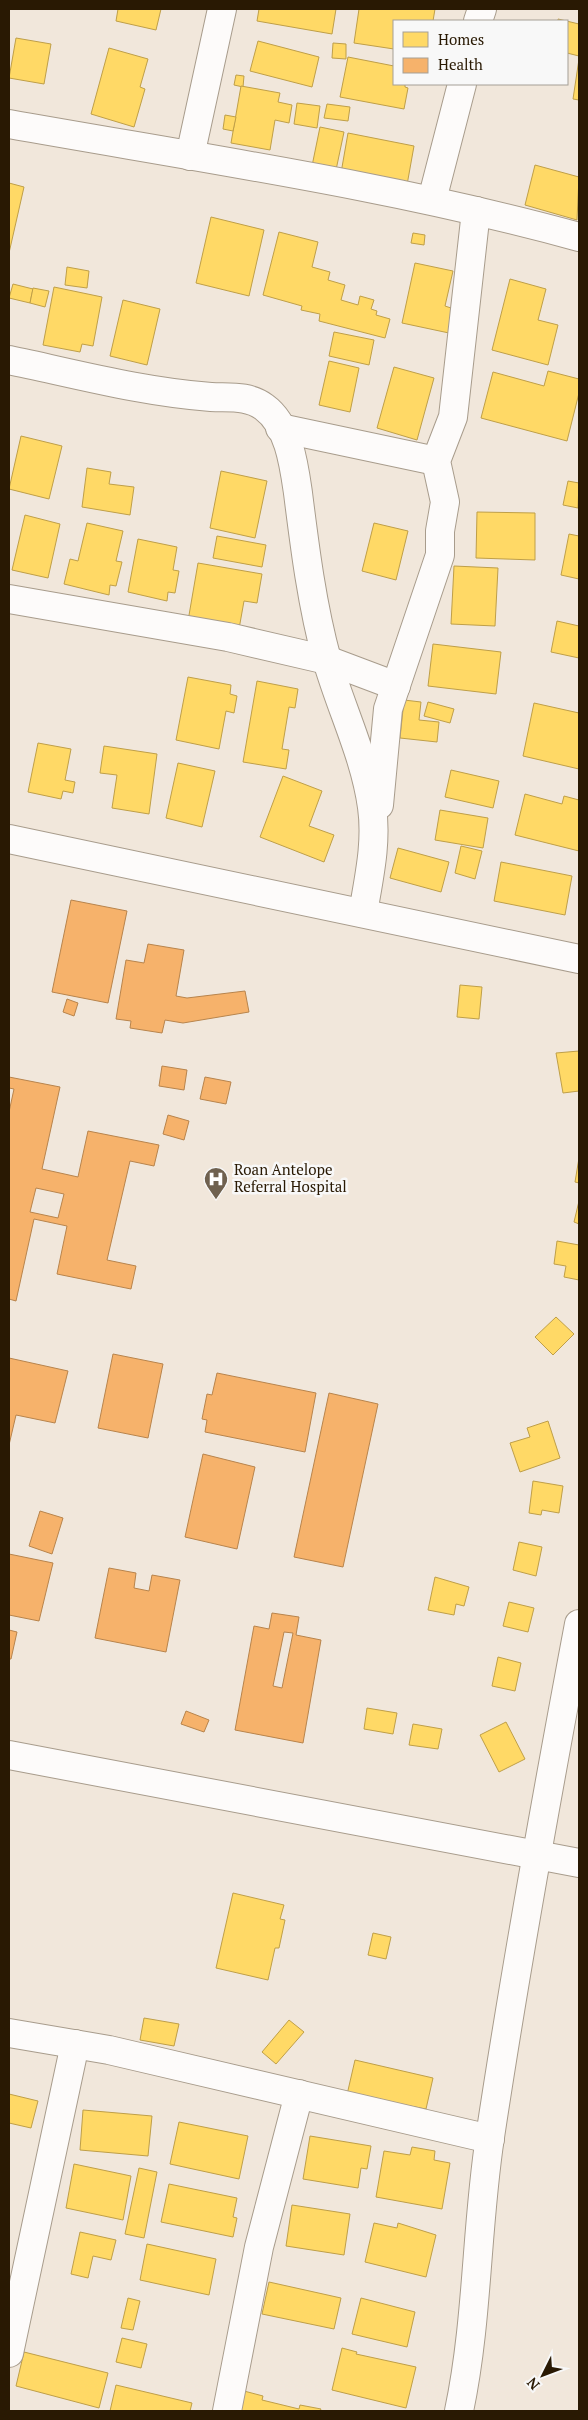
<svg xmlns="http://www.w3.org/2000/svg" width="588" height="2420" font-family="'PT Serif',serif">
	<rect width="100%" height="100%" fill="#f1e7db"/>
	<!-- homes -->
	<g fill="#ffd966" stroke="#bf9f48">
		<path d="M118,9H161L156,30L116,21Z"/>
		<path d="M259,9H336L332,34L257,21Z"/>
		<path d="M359,9H435L433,21H394V49L354,43Z"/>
		<path d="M558,19L579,24V56L567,53V21H558Z"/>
		<path d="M16,38L51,44L44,84L9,78Z"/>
		<path d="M258,41L319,57L312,87L250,71Z"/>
		<path d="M333,43L346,44V59L332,58Z"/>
		<path d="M109,48L148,59L140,87L145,89L134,127L91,114Z"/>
		<path d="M348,57L394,66V84H405V87L408,88L404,109L340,97Z"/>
		<path d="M579,59V100L573,99Z"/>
		<path d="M236,75L244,76L243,87L234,85Z"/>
		<path d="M241,86L280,93L278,102L292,105L289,123L275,120L270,150L231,143Z"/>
		<path d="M297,103L320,106L317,128L294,124Z"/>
		<path d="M327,104L350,107L348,121L324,118Z"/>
		<path d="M225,115L236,117L233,131L223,129Z"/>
		<path d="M320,127L344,132L336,170L312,166Z"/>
		<path d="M348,133L414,146L407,185L341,173Z"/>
		<path d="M535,165L579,177L577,220L525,205Z"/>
		<path d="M9,183L24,187L9,253Z"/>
		<path d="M211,217L264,230L249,296L196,283Z"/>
		<path d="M279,232L318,242L312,267L330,272L328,280L345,285L341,300L358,305L360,296L374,300L371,309L377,311L376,315L390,319L385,338L319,321L320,314L301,310L302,306L263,295Z"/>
		<path d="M413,233L425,235L424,245L411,243Z"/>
		<path d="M415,263L453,271L445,306L454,309L449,333L402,323Z"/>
		<path d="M67,267L89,271L87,288L65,285Z"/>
		<path d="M510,279L546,289L538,320L558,325L548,365L492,350Z"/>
		<path d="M13,284L33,289L30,303L9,298Z"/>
		<path d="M54,287L102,297L93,346L82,344L80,352L43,345Z"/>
		<path d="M33,288L49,291L45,307L30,303Z"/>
		<path d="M123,300L160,309L147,365L110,356Z"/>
		<path d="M334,332L374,340L369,365L329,356Z"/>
		<path d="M329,361L359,368L350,412L319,405Z"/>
		<path d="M394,367L434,378L417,440L377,428Z"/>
		<path d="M548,371L579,379V393L567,441L481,418L493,372L544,386Z"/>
		<path d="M21,436L62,446L49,499L9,489Z"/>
		<path d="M87,468L111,472L109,484L134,487L130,515L82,507Z"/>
		<path d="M221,471L267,481L255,538L210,528Z"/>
		<path d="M568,481L579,483L578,508L563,505Z"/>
		<path d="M477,512L535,513V560L476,558Z"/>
		<path d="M25,515L60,524L48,578L12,570Z"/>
		<path d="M87,523L123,531L116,561L122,562L116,586L110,585L109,595L64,584L70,559L78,561Z"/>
		<path d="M374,523L408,531L396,580L362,571Z"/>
		<path d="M569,534L579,536V579L561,575Z"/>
		<path d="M217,536L266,545L262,567L213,558Z"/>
		<path d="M138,539L177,547L173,570L179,571L175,593L168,592L167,601L128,592Z"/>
		<path d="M198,563L262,574L257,603L244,601L239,629L188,621Z"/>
		<path d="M454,566L498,568L495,626L451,624Z"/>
		<path d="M557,621L579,626V658L551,652Z"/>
		<path d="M433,644L501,652L496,694L428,686Z"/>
		<path d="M188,677L231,685L230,694L237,696L234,713L226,711L219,749L176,740Z"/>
		<path d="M257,681L298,689L295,708L289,707L282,749L289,750L286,769L243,762Z"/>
		<path d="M404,700L421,702L419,720L439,722L437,742L400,738Z"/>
		<path d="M428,702L454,709L450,723L424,716Z"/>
		<path d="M534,703L579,713V769L523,756Z"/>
		<path d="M38,743L71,749L65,780L75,782L73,793L63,791L61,799L28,792Z"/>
		<path d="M104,746L157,754L149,814L112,808L117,775L100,773Z"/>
		<path d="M178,763L215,771L202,827L166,818Z"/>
		<path d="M451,770L499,781L493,808L445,797Z"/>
		<path d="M283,776L322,791L309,826L334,835L324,862L260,837Z"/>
		<path d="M525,794L562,804L564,796L579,800V851L515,835Z"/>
		<path d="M440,810L488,818L483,848L435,840Z"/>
		<path d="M461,846L482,851L475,879L455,873Z"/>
		<path d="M398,848L449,862L441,892L390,878Z"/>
		<path d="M501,862L572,876L565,915L494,901Z"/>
		<path d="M460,985L482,987L479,1019L457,1017Z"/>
		<path d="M579,1051V1091L563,1093L556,1053Z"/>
		<path d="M579,1158V1183L575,1182Z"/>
		<path d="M579,1201V1224L574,1222Z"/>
		<path d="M557,1241L579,1245V1280L564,1277L566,1266L554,1264Z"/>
		<path d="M556,1317L574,1334L553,1355L535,1337Z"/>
		<path d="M548,1421L560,1458L520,1472L510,1443L530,1437L527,1428Z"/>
		<path d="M533,1481L563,1486L559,1513L542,1510L541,1515L529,1513Z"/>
		<path d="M519,1542L542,1547L536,1576L513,1570Z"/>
		<path d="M435,1577L469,1587L464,1606L456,1604L454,1615L428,1610Z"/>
		<path d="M509,1602L534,1608L528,1632L503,1626Z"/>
		<path d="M498,1657L521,1663L515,1691L492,1686Z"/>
		<path d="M367,1708L397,1713L393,1734L364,1729Z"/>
		<path d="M506,1722L525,1759L499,1772L480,1735Z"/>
		<path d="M413,1724L442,1729L438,1749L409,1745Z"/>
		<path d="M233,1893L284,1905L280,1919L285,1920L279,1948H275L268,1980L216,1968Z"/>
		<path d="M373,1933L391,1937L386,1959L368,1955Z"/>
		<path d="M144,2018L179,2024L174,2046L140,2040Z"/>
		<path d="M289,2020L304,2032L276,2064L262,2052Z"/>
		<path d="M355,2060L433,2078L426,2109L410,2106L409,2113L346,2099Z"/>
		<path d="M9,2094L38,2101L31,2128L9,2123Z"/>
		<path d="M83,2110L152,2116L148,2156L80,2150Z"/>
		<path d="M179,2122L248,2136L239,2179L170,2164Z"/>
		<path d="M310,2136L371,2146L367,2169L361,2168L358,2188L303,2179Z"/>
		<path d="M412,2147L435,2151L434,2160L450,2163L442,2209L376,2197L384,2151L410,2155Z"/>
		<path d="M74,2164L131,2176L123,2220L66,2208Z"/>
		<path d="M139,2168L157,2172L144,2238L125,2234Z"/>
		<path d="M169,2184L237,2198L233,2217L237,2218L233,2237L161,2222Z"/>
		<path d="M292,2205L350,2214L344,2255L286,2246Z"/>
		<path d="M374,2223L397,2228L398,2223L436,2235L426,2277L365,2262Z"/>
		<path d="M80,2232L116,2240L111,2260L93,2256L88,2278L71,2274Z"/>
		<path d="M147,2244L216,2259L209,2295L140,2280Z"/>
		<path d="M269,2282L341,2298L334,2329L262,2314Z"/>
		<path d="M128,2298L140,2301L133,2330L121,2328Z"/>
		<path d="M361,2298L415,2312L407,2347L352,2334Z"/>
		<path d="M122,2338L147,2344L141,2368L116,2362Z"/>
		<path d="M342,2348L357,2352L356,2354L416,2367L406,2408L332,2390Z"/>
		<path d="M24,2352L108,2373L99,2408L16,2386Z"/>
		<path d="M116,2385L192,2403L190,2411H110Z"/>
		<path d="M244,2391L263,2396L262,2400L299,2409L300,2405L321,2409L320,2411H239Z"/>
	</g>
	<!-- health -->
	<g fill="#f6b26b" stroke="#b8844c" fill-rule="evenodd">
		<path d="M71,900L127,911L108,1003L52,992Z"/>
		<path d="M148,944L184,950L176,996L187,998L245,991L249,1012L183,1023L165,1020L162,1033L130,1028L131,1021L116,1019L126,960L144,963Z"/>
		<path d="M67,999L78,1003L74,1016L63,1012Z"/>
		<path d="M162,1066L187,1070L184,1090L159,1086Z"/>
		<path d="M9,1077L60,1087L42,1169L78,1177L88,1131L159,1145L154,1166L130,1161L107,1260L136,1266L131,1289L57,1274L67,1226L34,1219L16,1301L9,1299V1112L14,1089L9,1088ZM36,1188L64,1194L58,1218L30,1212Z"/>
		<path d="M205,1077L231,1082L226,1104L200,1099Z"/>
		<path d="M168,1115L189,1121L184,1140L163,1134Z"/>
		<path d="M113,1354L163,1364L148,1438L98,1428Z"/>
		<path d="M9,1358L68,1371L55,1423L16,1415L9,1445Z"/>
		<path d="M217,1373L316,1393L305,1452L205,1432L207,1420L202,1419L207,1394L212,1395Z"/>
		<path d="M329,1393L378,1404L343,1567L294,1557Z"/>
		<path d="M203,1454L255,1467L237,1549L185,1537Z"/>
		<path d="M40,1511L63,1518L52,1554L29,1546Z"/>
		<path d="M9,1554L53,1563L39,1621L9,1615Z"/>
		<path d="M109,1568L136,1573L134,1588L149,1591L152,1575L180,1580L166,1652L95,1638Z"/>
		<path d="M272,1613L299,1617L296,1635L321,1640L303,1743L235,1730L254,1626L269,1629ZM284,1632L293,1633L282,1688L273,1686Z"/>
		<path d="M9,1630L17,1632L11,1659H9Z"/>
		<path d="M186,1711L209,1720L204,1732L181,1724Z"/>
	</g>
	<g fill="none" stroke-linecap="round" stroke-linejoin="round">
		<!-- minor casing -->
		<g stroke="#a89c8c" stroke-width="30">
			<g id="minor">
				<path d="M478,21L482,9"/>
				<path d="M9,124C200,158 394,186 579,237"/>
				<path d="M190,156L222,9"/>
				<path d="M432,200L462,84"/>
				<path d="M9,360C76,374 142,392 211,397C229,398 248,395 264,407C289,425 294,465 298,493C305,549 312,605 327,660C341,709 365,756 372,807C377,843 369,877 363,913"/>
				<path d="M280,428L436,461"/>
				<path d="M9,599L228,637L327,660L396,686"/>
				<path d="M379,805L388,709L440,555V531L445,502L436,461L453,417L476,211"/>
				<path d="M9,839L579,959"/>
				<path d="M9,1755L579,1863"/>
				<path d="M9,2033L109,2050L490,2139"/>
				<path d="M9,2353L75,2044"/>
				<path d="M227,2411L259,2247L299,2094"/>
				<path d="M459,2411C478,2321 476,2228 490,2137C516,1965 547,1794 579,1624"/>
			</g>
		</g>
		<!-- minor -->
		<use href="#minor" stroke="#fdfbfa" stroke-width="28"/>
	</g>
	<!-- icons -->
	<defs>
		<g id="hospital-pin" transform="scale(1.25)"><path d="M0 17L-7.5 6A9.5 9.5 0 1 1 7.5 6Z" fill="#6f614f" stroke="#f8f8f8"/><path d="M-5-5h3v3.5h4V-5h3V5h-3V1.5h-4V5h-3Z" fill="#fff"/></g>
	</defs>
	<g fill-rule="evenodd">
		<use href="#hospital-pin" x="216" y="1179"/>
	</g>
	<g text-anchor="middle" stroke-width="5" stroke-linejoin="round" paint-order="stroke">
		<!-- poi labels -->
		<g font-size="15" fill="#291903" stroke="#f8f8f8" text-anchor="start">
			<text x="234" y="1175">Roan Antelope<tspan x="234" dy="17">Referral Hospital</tspan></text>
		</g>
	</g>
	<!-- border -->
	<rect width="588" height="2420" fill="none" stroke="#291903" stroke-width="20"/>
	<!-- legend -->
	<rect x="393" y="20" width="175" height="65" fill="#f8f8f8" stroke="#a59f96"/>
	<rect x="403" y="32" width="25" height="15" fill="#ffd966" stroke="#a59f96"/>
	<text x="438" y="45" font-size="15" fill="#291903">Homes</text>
	<rect x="403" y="58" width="25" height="15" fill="#f6b26b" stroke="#a59f96"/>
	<text x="438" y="70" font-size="15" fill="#291903">Health</text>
	<!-- north arrow -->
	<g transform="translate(543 2375) rotate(228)" stroke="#f8f8f8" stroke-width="4" paint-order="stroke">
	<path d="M0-4L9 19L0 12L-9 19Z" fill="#291903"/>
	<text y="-8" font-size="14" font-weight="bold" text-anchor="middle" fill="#291903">N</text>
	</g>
</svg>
